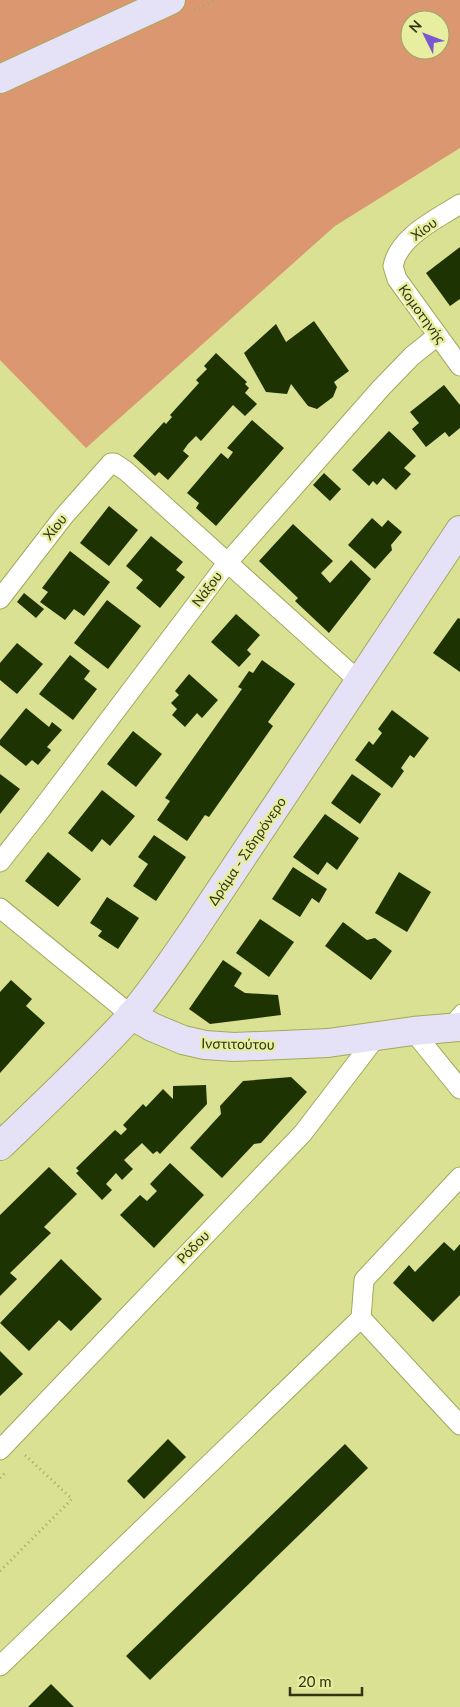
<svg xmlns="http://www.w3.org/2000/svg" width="460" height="1707" font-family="Lato,sans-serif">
	<rect width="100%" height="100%" fill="#dbe193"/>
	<!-- forest -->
	<path fill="#db9870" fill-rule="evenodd" d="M0,0H460V148L335,226L86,448L0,360ZM410,20H440V50H410Z"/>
	<!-- building -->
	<g fill="#1d3402">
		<path d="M460,247V299L450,306L426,273Z"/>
		<path d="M314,321L349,371L334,382L337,387L333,397L317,409L308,406L291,384L287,394L266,392L244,353L276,324L286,342Z"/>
		<path d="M216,353L247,382L245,384L249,388L245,393L257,404L245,416L233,405L201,441L196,436L188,444L183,451L189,456L168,480L159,472L155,476L133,456L164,422L166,424L172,417L170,415L199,383L196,380L207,369L204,366Z"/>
		<path d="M444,385L460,405V428L449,437L445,432L426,447L412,429L419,423L410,412Z"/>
		<path d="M252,420L284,448L216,526L196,508L199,503L187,493L221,453L228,459L233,452L227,448Z"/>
		<path d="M389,431L416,456L404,468L411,474L396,490L383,478L377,485L373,481L369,486L352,470Z"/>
		<path d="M324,473L341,489L330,501L313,485Z"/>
		<path d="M109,506L138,530L109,566L80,543Z"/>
		<path d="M372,518L382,527L388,520L402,532L391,545L392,550L375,569L348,545Z"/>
		<path d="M293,524L333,561L321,573L330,583L351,560L371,579L329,633L295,601L298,598L259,561Z"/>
		<path d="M151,536L183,562L176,570L185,577L160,608L136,588L143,580L126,566Z"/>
		<path d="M70,551L110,582L84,616L74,609L65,620L40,602L48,592L42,588Z"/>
		<path d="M24,593L44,609L36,618L17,602Z"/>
		<path d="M107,600L141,626L108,669L74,643Z"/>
		<path d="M236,614L260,635L247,650L251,654L239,667L211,642Z"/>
		<path d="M458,618L460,619V672L433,653Z"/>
		<path d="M17,643L43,664L17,694L0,680V663Z"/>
		<path d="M70,655L90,671L84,679L97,689L73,720L39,694Z"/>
		<path d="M262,660L295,684L268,722L273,726L209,817L205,815L187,841L157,820L170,801L165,798L242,689L238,687L249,671L253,673Z"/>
		<path d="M189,674L218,700L202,718L197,713L185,727L172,715L177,709L171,703L179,695L175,691Z"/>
		<path d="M26,708L49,727L52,722L62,730L47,747L51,750L38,765L32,760L26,766L0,745V740Z"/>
		<path d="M392,710L429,738L414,758L410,755L401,768L404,771L392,788L355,760L369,741L373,745L382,733L378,729Z"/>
		<path d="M133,731L162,754L136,787L107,764Z"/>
		<path d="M0,774L20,789L0,814Z"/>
		<path d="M352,774L381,794L360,824L331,803Z"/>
		<path d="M102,790L135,816L110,846L102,839L92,852L68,833Z"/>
		<path d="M325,814L359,838L337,870L327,862L318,875L293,857Z"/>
		<path d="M154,835L186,857L156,901L133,886L148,864L138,857Z"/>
		<path d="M48,852L81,879L58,907L25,881Z"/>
		<path d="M293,867L327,889L319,903L312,898L300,917L272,899Z"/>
		<path d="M399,872L431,892L407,932L375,913Z"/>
		<path d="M107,897L139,918L118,949L98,936L102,931L90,923Z"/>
		<path d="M260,919L294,942L269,977L236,953Z"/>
		<path d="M343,922L367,940L375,938L392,951L371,980L325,946Z"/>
		<path d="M223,960L242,973L234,986L245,993L278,995L281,1015L210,1024L189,1009Z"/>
		<path d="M11,980L32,999L26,1006L45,1023L0,1073V992Z"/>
		<path d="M291,1077L307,1092L261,1143L254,1144L222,1178L190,1148L221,1114L220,1106L243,1081Z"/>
		<path d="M206,1085L207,1104L160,1154L157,1151L153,1154L142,1143L124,1160L133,1169L122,1180L116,1173L106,1184L112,1190L102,1200L76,1173L79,1171L76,1168L115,1130L121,1135L127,1129L123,1125L143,1104L146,1107L163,1089L173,1099V1086Z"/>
		<path d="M170,1163L204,1195L154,1248L120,1215L140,1195L147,1201L157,1191L150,1184Z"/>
		<path d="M49,1167L77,1194L44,1227L51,1233L10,1273L17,1279L0,1296V1215Z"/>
		<path d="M444,1242L454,1251L460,1244V1295L433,1322L393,1283L409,1265L415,1272Z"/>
		<path d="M61,1259L102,1299L71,1331L59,1320L29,1351L0,1323Z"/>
		<path d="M0,1351L23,1374L0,1396Z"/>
		<path d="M168,1439L186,1457L144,1499L127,1481Z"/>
		<path d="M345,1444L368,1468L150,1680L126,1656Z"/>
		<path d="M51,1684L74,1707H28Z"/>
	</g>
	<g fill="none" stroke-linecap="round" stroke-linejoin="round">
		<!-- lane casing -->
		<g stroke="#a4a85c" stroke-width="12">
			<path id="lane" d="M449,1023L460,1010"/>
		</g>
		<!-- street casing -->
		<g stroke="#a4a85c" stroke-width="21">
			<g id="street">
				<path d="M460,204C437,219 399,236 393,266L397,279L460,366"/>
				<path d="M0,599L64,516L111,463H114L126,471L360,682"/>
				<path d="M0,862L37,815L228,562L381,388L412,356L437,336"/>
				<path d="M0,908L131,1015"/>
				<path d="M413,1031L460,1089"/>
				<path d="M361,1318L460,1425"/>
				<path d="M0,1450L303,1133L377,1036"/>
				<path d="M0,1666L361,1318L364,1280L460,1177"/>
			</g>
		</g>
		<!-- secondary casing -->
		<g stroke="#a4a85c" stroke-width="30">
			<g id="secondary">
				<path d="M0,79L171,0"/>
				<path d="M131,1015L152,1027L183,1040L205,1045L234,1047L328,1043L413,1031L460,1027"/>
				<path d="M0,1146C44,1104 89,1062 130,1017C153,990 173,960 193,931L460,530"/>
			</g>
		</g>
		<!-- path -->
		<g stroke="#a3a769" stroke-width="3" stroke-dasharray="1 4" stroke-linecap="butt">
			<path d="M194,10L216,0"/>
			<path d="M0,1478L7,1471"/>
			<path d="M0,1571L72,1499L24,1454"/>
		</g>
		<!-- lane -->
		<use href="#lane" stroke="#fff" stroke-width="10"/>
		<!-- street -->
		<use href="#street" stroke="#fff" stroke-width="19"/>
		<!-- secondary -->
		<use href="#secondary" stroke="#e5e1f7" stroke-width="28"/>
	</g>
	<g text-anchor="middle" stroke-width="5" stroke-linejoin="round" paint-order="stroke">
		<!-- street labels -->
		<g font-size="14" fill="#313313" stroke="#e8ee9f">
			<text transform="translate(424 229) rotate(-36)" y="5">Χίου</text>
			<text transform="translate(422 314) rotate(54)" y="5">Κομοτηνής</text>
			<text transform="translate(55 527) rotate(-51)" y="5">Χίου</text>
			<text transform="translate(207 589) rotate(-53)" y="5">Νάξου</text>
			<text transform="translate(247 851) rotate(-56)" y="5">Δράμα - Σιδηρόνερο</text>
			<text transform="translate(238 1044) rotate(1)" y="5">Ινστιτούτου</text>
			<text transform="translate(193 1247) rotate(-46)" y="5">Ρόδου</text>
		</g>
	</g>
	<!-- north arrow -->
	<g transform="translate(425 35) rotate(312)"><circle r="24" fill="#e8ee9f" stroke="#9fa367"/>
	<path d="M0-4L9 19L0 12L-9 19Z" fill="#7958d2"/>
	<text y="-8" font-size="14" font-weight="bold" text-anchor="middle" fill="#313313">N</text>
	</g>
	<!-- scale -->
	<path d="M290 1687v8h72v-8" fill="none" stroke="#313313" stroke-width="2.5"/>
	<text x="298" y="1687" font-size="15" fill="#313313" stroke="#e8ee9f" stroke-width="4" paint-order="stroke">20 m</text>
</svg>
